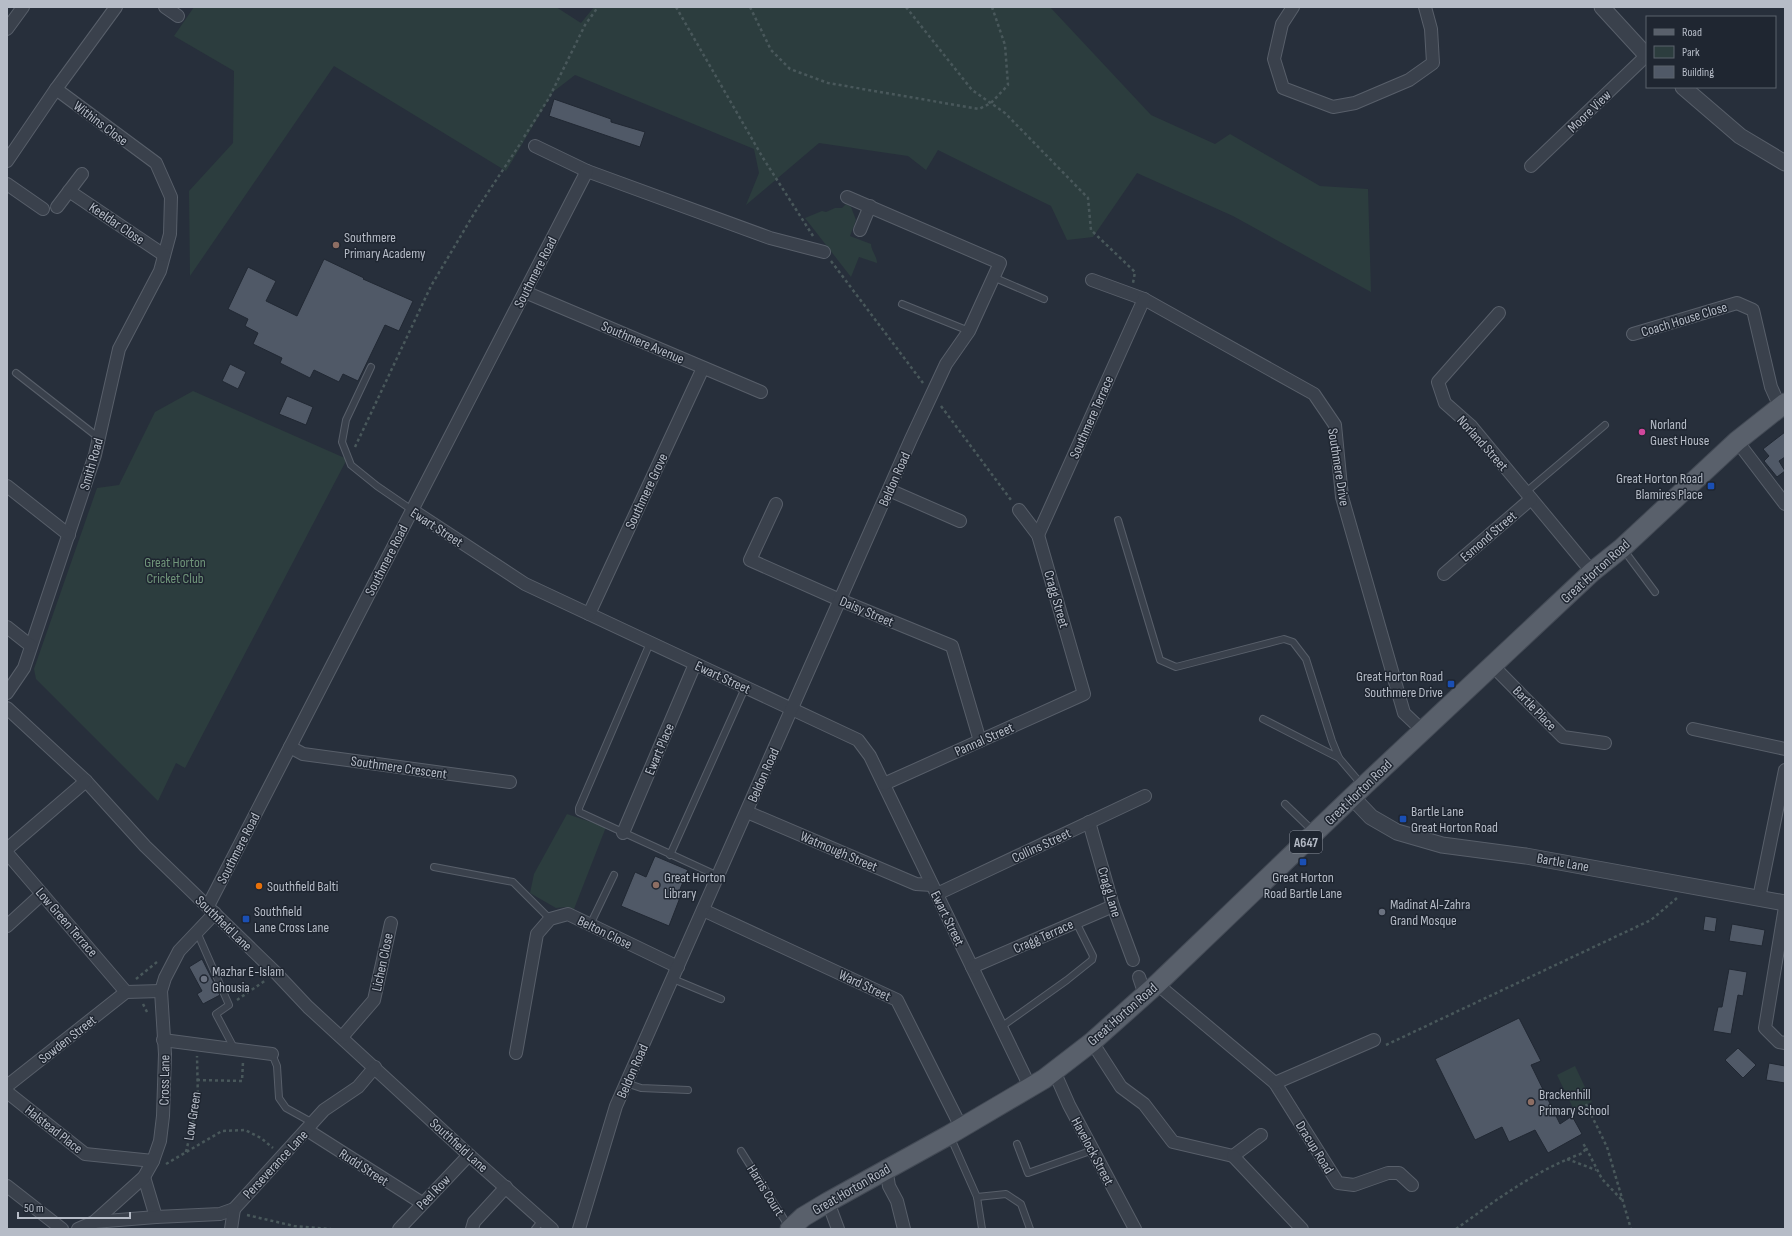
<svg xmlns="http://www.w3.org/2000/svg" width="1792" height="1236" font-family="'Sofia Sans Condensed',sans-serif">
	<rect width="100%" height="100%" fill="#272f3b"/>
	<!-- green -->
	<g fill="#2c3d3e">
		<path d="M194,7H556L581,23L594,7H1050L1151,115L1215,144L1230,134L1320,186L1368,189L1371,292L1233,216L1137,173L1093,237L1067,240L1051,206L938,150L926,170L908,156L819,143L746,205L759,173L754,149L575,75L553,92L506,171L334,66L190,276L189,191L233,143L234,71L174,36Z"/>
		<path d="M846,204L851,207L856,220L850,236L871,244C871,251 877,256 877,263L859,257L851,277L805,218L822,211L826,212L835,208H842Z"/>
		<path d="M193,391L347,459L185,768L176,763L158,801L36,679L34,669L97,488L119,485L155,412Z"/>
		<path d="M567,814L606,827L574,909L566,907L556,908L530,893L534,874Z"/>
		<path d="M1575,1066L1592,1102L1574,1110L1557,1075Z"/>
	</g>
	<!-- building -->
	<g fill="#505967" stroke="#212833">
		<path d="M554,99L611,119V122L645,132L640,147L549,116Z"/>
		<path d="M324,259L364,278L363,279L413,301L399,331L385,325L358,381L343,374L339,382L314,370L310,378L280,363L282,358L253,344L258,333L245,326L248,319L228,309L248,267L276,281L266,301L297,316Z"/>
		<path d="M230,364L246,372L238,389L222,381Z"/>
		<path d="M287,396L313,407L306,425L279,414Z"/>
		<path d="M1785,432V457L1779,461L1785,471L1777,477L1764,461L1769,456L1763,449Z"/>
		<path d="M655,856L688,870L678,894L681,895L669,926L621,906L635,872L646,877Z"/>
		<path d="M1705,916L1717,918L1715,932L1703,930Z"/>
		<path d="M1732,924L1765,930L1762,946L1729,941Z"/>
		<path d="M202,959L220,995L203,1004L197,994L202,991L189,967Z"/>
		<path d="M1729,969L1747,972L1743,996L1738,995L1731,1034L1713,1031L1718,1007H1722Z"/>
		<path d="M1519,1018L1541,1061L1531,1065L1560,1124L1572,1116L1582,1134L1548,1153L1535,1130L1509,1142L1502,1127L1475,1140L1435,1059Z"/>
		<path d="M1738,1048L1756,1065L1743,1078L1725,1060Z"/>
		<path d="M1769,1063L1785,1066V1083L1766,1080Z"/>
	</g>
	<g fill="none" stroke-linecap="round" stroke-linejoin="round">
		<!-- service casing -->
		<g stroke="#585f6a" stroke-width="8">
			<g id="service">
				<path d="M993,277L1044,299"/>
				<path d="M902,304L969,331"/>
				<path d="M371,367L346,420L342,442L351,465L377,486L412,510"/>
				<path d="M16,373L99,438"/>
				<path d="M1526,492L1605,425"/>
				<path d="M1118,520L1160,660L1176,667L1284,639L1293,642L1306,659L1332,741L1339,758L1362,785"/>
				<path d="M1623,549L1655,592"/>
				<path d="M650,643L579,808V812L718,876"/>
				<path d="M1263,719L1339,758"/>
				<path d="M1285,804L1313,831"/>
				<path d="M670,855L745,688"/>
				<path d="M434,867L513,882L550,919"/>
				<path d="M590,925L614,875"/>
				<path d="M197,932L229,1005L216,1014L234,1048"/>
				<path d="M673,979L721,999"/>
				<path d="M1001,1027L1067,980L1092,960L1093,956L1076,922"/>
				<path d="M272,1054L277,1066L279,1098L286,1108L313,1123"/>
				<path d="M626,1083L641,1088L688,1090"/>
				<path d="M950,1136L977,1197L982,1229"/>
				<path d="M1017,1144L1028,1173L1093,1150"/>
				<path d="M741,1151L789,1227"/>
				<path d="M977,1197L1006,1194L1021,1204L1030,1229"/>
				<path d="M535,1229L542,1220"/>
			</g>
		</g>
		<!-- minor casing -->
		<g stroke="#585f6a" stroke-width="14">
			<g id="minor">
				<path d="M165,7L178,16"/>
				<path d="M1293,7L1282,24L1274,59L1283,88L1333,107L1355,103L1409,80L1433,63L1431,29L1425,7"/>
				<path d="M7,29L23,7"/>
				<path d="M56,89L116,7"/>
				<path d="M535,146L587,171L770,238L824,252"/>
				<path d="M7,161L56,89L156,163L171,197L170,234L160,271L119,349L95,455L24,668L7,693"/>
				<path d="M1531,166L1646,56"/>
				<path d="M7,184L43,209"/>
				<path d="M69,191L164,255"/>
				<path d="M57,207L82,174"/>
				<path d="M860,230L870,206"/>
				<path d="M1092,280L1144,299L1314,394L1335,425L1342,497L1404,713L1423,731"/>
				<path d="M525,292L761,392"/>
				<path d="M1499,313L1438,382L1445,403L1471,426L1592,572"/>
				<path d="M1633,334L1737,303L1753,310L1771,387L1780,407"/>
				<path d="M1737,441L1785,504"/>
				<path d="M7,486L69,535"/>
				<path d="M889,490L960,521"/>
				<path d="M776,504L750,560L840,600L952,646L980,741"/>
				<path d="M412,510L525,584L858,740L870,756L1030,1087"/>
				<path d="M1038,535L1144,299"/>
				<path d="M1444,574L1531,499"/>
				<path d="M589,614L703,368"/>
				<path d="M7,627L31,646"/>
				<path d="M1493,666L1563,737L1605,743"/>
				<path d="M7,708L86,781L145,846L276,973L308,1007L469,1155L552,1229"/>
				<path d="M1693,729L1785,749"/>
				<path d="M290,747L303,754L510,782"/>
				<path d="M884,784L1084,694L1038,535L1019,510"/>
				<path d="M747,812L916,884L932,885"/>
				<path d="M1089,822L1113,906L1133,960"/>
				<path d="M623,833L695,664"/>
				<path d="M7,849L86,781"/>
				<path d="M7,853L126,992"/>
				<path d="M937,894L1145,796"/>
				<path d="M1759,898L1785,770"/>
				<path d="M208,906L587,171"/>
				<path d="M1785,907L1765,1028L1779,1042L1785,1043"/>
				<path d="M703,910L897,1000L961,1127"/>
				<path d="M7,926L42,894"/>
				<path d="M972,967L1113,906"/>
				<path d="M1139,977L1145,995"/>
				<path d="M1157,984L1275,1083L1338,1183L1354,1185L1388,1173H1399L1412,1185"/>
				<path d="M342,1037L374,1000L391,923"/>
				<path d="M163,1040L272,1054"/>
				<path d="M1092,1042L1121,1087L1144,1104L1173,1142L1233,1156L1261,1135"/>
				<path d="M516,1053L537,934L550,919L568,914L678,967"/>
				<path d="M1054,1071L1069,1105L1135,1229"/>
				<path d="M1275,1083L1374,1040"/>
				<path d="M7,1086L126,992L161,991"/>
				<path d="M7,1092L85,1154L153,1161"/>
				<path d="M307,1130L422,1203"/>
				<path d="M1233,1156L1302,1229"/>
				<path d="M886,1168L889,1186L897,1201L904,1229"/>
				<path d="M144,1177L156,1217"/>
				<path d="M7,1186L62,1229"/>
				<path d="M828,1202L838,1229"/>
				<path d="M94,1222L156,1217L220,1214L234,1209L324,1110L358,1087L375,1067"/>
				<path d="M78,1229L94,1222L144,1177L153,1161L160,1141L163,1116L165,1054L161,991L165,978L179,951L215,913"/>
				<path d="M231,1229L234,1209"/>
				<path d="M399,1229L469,1155"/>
				<path d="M472,1229L474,1222L506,1187"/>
				<path d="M579,1229L616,1106L911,439L946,364L969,331L1000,263L847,197"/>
			</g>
		</g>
		<!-- tertiary casing -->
		<g stroke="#585f6a" stroke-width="17">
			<g id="tertiary">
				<path d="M1602,7L1647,56"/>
				<path d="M1683,87L1740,136L1785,163"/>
				<path d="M1352,797L1371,817L1397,832L1442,845L1526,856L1785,903"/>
			</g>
		</g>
		<!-- primary casing -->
		<g stroke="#434a55" stroke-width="21">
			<path id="primary" d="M790,1229L803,1217L828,1202L949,1135L1044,1079L1092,1042L1157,984L1352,797L1592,572L1622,548L1737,441L1785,403"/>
		</g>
		<!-- path -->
		<g stroke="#49585b" stroke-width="2.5" stroke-dasharray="3 3" stroke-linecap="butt">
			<path d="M676,7L763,158L813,236"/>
			<path d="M750,7L771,50L790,69L828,83L979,109L991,103L1008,85L1005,45L992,7"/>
			<path d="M906,7L972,90L1005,113L1088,198L1091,230L1135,272L1133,283"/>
			<path d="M524,137L549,98L585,25L598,7"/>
			<path d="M831,261L923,383"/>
			<path d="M941,406L1011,500"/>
			<path d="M355,447L431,286L475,212L522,141"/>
			<path d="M136,979L157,962"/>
			<path d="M237,1000L266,980"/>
			<path d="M143,1004L148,1014"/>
			<path d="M1386,1045L1651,920L1677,898"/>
			<path d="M197,1080L242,1081L243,1062"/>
			<path d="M1586,1104L1607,1147L1631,1229"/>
			<path d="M1586,1148L1602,1179L1622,1200"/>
			<path d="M186,1152L198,1101L197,1056"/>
			<path d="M1567,1159L1596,1170"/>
			<path d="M166,1164L222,1131L245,1130L261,1138L273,1148"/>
			<path d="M247,1215L294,1226L331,1229"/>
			<path d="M1456,1229C1496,1200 1536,1170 1583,1153L1586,1148L1582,1142"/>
		</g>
		<!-- service -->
		<use href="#service" stroke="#3a414c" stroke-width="6"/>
		<!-- minor -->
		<use href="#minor" stroke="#3a414c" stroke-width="12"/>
		<!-- tertiary -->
		<use href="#tertiary" stroke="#3a414c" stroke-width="15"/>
		<!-- primary -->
		<use href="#primary" stroke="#59606b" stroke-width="19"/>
	</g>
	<!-- markers -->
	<g fill="#8d6e63" stroke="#1f2631" stroke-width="1.5">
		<circle cx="336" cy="245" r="4"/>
		<circle cx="656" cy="885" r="4"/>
		<circle cx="1531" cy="1102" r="4"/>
	</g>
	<circle fill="#d1479c" stroke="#1f2631" stroke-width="1.5" cx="1642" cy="432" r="4"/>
	<g fill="#1a4fb4" stroke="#1f2631" stroke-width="1.5">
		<rect x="1707" y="482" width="8" height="8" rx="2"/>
		<rect x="1447" y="680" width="8" height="8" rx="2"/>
		<rect x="1399" y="815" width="8" height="8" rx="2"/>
		<rect x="1299" y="858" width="8" height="8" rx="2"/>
		<rect x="242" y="915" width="8" height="8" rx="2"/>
	</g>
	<circle fill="#e8710a" stroke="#1f2631" stroke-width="1.5" cx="259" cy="886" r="4"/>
	<g fill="#6b7280" stroke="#1f2631" stroke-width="1.5">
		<circle cx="1382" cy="912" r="4"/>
		<circle cx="204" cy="979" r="4"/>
	</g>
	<g text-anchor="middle" stroke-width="3" stroke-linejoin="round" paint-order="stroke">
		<!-- shield labels -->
		<rect fill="#1f2631" stroke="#898f9a" stroke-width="1" x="1290" y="831" width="32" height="22" rx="3"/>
		<g font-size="13" font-weight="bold" fill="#b6bcc7">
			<text x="1306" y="847">A647</text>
		</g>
		<!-- street labels -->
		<g font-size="14" fill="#b6bcc7" stroke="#1f2631">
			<text transform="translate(1589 111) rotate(-44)" y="5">Moore View</text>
			<text transform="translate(101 123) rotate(37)" y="5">Withins Close</text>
			<text transform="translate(117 223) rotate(34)" y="5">Keeldar Close</text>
			<text transform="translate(535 272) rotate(-63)" y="5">Southmere Road</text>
			<text transform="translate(1684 319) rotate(-17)" y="5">Coach House Close</text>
			<text transform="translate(643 342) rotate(23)" y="5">Southmere Avenue</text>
			<text transform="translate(1091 417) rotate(-66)" y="5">Southmere Terrace</text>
			<text transform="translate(1483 443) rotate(48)" y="5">Norland Street</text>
			<text transform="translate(91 464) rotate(-74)" y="5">Smith Road</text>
			<text transform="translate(1339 467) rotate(81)" y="5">Southmere Drive</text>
			<text transform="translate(894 479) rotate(-66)" y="5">Beldon Road</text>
			<text transform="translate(646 491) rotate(-65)" y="5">Southmere Grove</text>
			<text transform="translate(437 527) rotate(33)" y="5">Ewart Street</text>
			<text transform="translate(1488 536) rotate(-41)" y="5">Esmond Street</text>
			<text transform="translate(386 560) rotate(-63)" y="5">Southmere Road</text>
			<text transform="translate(1595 571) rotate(-42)" y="5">Great Horton Road</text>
			<text transform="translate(1057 599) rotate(74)" y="5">Cragg Street</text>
			<text transform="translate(867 611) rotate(23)" y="5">Daisy Street</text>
			<text transform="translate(723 677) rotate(25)" y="5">Ewart Street</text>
			<text transform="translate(1535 708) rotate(46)" y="5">Bartle Place</text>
			<text transform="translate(984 739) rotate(-24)" y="5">Pannal Street</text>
			<text transform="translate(659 749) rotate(-67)" y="5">Ewart Place</text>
			<text transform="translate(399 767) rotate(8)" y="5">Southmere Crescent</text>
			<text transform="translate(763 775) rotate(-66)" y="5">Beldon Road</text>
			<text transform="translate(1358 792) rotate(-44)" y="5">Great Horton Road</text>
			<text transform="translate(1041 845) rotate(-25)" y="5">Collins Street</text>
			<text transform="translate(238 848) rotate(-63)" y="5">Southmere Road</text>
			<text transform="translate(839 851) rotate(23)" y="5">Watmough Street</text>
			<text transform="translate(1563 862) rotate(10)" y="5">Bartle Lane</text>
			<text transform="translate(1110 892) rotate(73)" y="5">Cragg Lane</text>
			<text transform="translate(948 918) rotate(64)" y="5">Ewart Street</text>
			<text transform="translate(67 922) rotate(49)" y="5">Low Green Terrace</text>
			<text transform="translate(224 923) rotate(44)" y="5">Southfield Lane</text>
			<text transform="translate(605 932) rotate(26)" y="5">Belton Close</text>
			<text transform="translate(1043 936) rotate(-24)" y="5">Cragg Terrace</text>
			<text transform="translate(382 962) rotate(-78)" y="5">Lichen Close</text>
			<text transform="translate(865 985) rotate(25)" y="5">Ward Street</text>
			<text transform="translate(1122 1014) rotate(-41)" y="5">Great Horton Road</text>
			<text transform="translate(67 1039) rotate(-38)" y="5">Sowden Street</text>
			<text transform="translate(632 1071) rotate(-66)" y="5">Beldon Road</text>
			<text transform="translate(164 1080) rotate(-89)" y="5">Cross Lane</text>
			<text transform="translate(192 1116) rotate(-81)" y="5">Low Green</text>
			<text transform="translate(54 1129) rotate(38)" y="5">Halstead Place</text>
			<text transform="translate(459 1145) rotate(42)" y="5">Southfield Lane</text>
			<text transform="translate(1315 1147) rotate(58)" y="5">Dracup Road</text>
			<text transform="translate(1093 1151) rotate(62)" y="5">Havelock Street</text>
			<text transform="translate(275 1164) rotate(-47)" y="5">Perseverance Lane</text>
			<text transform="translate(364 1167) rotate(33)" y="5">Rudd Street</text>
			<text transform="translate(851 1189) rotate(-30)" y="5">Great Horton Road</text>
			<text transform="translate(766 1190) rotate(58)" y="5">Harris Court</text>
			<text transform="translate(433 1192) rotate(-46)" y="5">Peel Row</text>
		</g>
		<!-- poi labels -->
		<g font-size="14" fill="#b6bcc7" stroke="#1f2631" text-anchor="start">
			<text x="344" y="242">Southmere<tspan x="344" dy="16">Primary Academy</tspan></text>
			<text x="1650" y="429">Norland<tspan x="1650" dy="16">Guest House</tspan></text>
			<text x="1703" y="483" text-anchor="end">Great Horton Road<tspan x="1703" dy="16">Blamires Place</tspan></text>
			<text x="1443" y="681" text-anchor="end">Great Horton Road<tspan x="1443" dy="16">Southmere Drive</tspan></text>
			<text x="1411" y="816">Bartle Lane<tspan x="1411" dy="16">Great Horton Road</tspan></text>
			<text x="664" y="882">Great Horton<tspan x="664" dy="16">Library</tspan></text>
			<text x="1303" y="882" text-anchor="middle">Great Horton<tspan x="1303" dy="16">Road Bartle Lane</tspan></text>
			<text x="267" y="891">Southfield Balti</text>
			<text x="1390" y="909">Madinat Al-Zahra<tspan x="1390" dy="16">Grand Mosque</tspan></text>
			<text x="254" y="916">Southfield<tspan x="254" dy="16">Lane Cross Lane</tspan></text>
			<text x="212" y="976">Mazhar E-Islam<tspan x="212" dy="16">Ghousia</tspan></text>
			<text x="1539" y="1099">Brackenhill<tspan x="1539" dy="16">Primary School</tspan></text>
		</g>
		<!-- park labels -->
		<g font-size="14" fill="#70957a" stroke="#1f2631">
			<text x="175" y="567">Great Horton<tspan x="175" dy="16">Cricket Club</tspan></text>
		</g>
	</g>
	<!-- border -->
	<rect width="1792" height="1236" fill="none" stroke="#b6bcc7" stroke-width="16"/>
	<!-- legend -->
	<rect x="1646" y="16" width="130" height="72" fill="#1f2631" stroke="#5b626d"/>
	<rect x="1654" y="29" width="20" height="6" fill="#59606b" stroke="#5b626d"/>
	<text x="1682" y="36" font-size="12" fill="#b6bcc7">Road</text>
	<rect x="1654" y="46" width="20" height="12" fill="#2c3d3e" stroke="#5b626d"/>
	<text x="1682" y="56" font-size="12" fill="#b6bcc7">Park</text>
	<rect x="1654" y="66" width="20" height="12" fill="#505967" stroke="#5b626d"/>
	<text x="1682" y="76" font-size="12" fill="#b6bcc7">Building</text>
	<!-- scale -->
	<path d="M18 1212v6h112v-6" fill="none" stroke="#b6bcc7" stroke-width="2"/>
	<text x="24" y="1212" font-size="12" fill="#b6bcc7" stroke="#1f2631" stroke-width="3" paint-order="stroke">50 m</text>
</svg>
